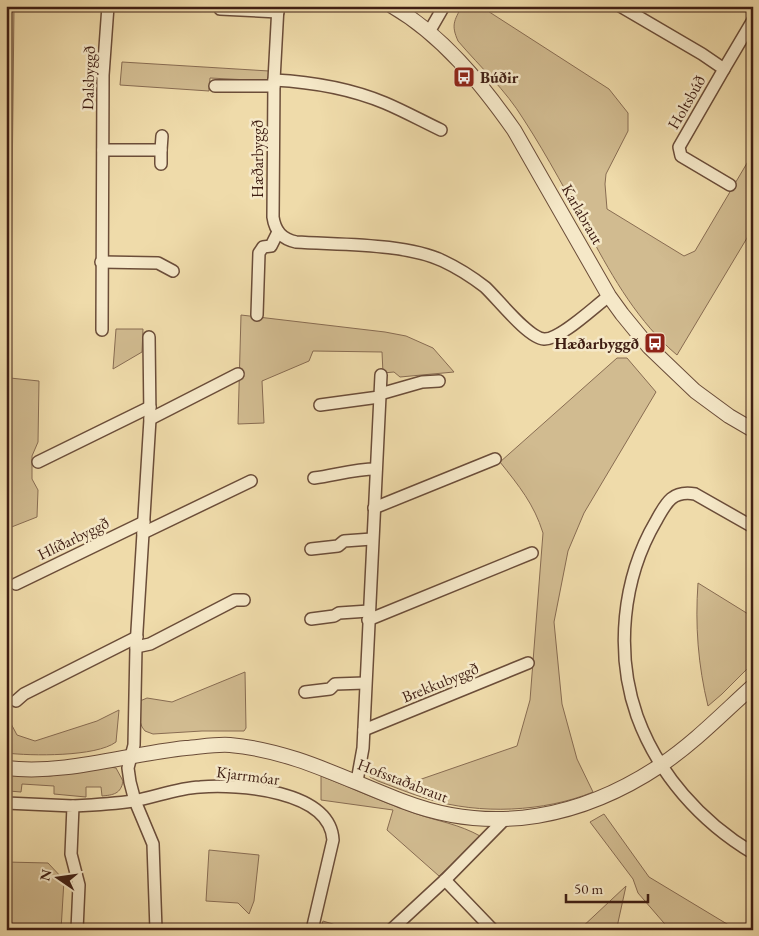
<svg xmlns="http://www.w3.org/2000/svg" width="759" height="936" font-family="'EB Garamond',serif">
	<rect width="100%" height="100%" fill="#efdbaa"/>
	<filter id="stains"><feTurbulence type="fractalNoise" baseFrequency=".004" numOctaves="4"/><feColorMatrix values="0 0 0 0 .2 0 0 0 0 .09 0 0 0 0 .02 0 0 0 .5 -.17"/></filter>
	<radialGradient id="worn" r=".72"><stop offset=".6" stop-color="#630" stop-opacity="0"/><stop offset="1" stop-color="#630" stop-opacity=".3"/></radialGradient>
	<!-- green -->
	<g fill="#d1bb90" stroke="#886c52">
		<path d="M6,6H14L10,378L39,381L38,442L32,456V479L38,490L37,517L9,528L6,567Z"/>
		<path d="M462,6H480L609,89L628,113V131L606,174L605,184L607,209L684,256L695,251L753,153V228L677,355C639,323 613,278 590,235C569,197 548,157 524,120C505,89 481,68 458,41C451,25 454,21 462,6Z"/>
		<path d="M122,62L269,71L268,81L210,78L209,91L120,85Z"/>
		<path d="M241,315L385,332L406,336L433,348L454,372L400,377L394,372L383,373L382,352L313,351L309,361L262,381L264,423L238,424Z"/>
		<path d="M116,329H143L142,352L113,369Z"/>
		<path d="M617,358H627L656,392L584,513L568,551L554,622L562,704L577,759L593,792C544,812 480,815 428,799C411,794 394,787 378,781L370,777L369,767L410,783L517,746L530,700L543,533C534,504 519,486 500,462Z"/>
		<path d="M698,583L753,617V663L722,694L708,706C698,665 695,625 698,583Z"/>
		<path d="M245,672L246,728L244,731H202L153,734L145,731L142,727L140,721V701L147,698L172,702Z"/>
		<path d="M6,709L8,718L17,735L35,741L97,721L119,710L116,742C96,757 31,756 6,753Z"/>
		<path d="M110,767L116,768L123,781C121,794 113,795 102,796L101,787H86V797L54,794V786L22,784L21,792L9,791V782H6V775L50,776Z"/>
		<path d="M321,776C352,788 382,802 414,813C439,822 457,823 482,837L439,876L387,830L393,810L321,800Z"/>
		<path d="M604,814L649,877L737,930H670L638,893L633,879L590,822Z"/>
		<path d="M209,850L259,855L254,901L249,914L238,903L206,901Z"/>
		<path d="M6,862L48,863L64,880L61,930H6Z"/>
		<path d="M626,886L617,927L614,930H579Z"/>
		<path d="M323,921L352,930H320Z"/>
	</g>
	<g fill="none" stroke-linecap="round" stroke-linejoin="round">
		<!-- minor casing -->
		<g stroke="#6b4d39" stroke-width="14">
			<g id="minor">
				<path d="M278,6L274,80L273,217C275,231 282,239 296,242C339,245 405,243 443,261C458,268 472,277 485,287C498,299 528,338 544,339C560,340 595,306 609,296"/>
				<path d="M620,6L702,54L724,69L753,20"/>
				<path d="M220,9L278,12"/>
				<path d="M429,32L444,6"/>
				<path d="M724,69L679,147L681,156L730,185"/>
				<path d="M274,80C312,82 349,88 385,103C404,111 422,121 441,130"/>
				<path d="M215,86H274"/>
				<path d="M103,150H161V164"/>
				<path d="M161,150L162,136"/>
				<path d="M101,262L158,263L173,271"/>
				<path d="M257,315L259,253L263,247L271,246L278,232"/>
				<path d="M102,330L103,75L108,6"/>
				<path d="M149,337L150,419L136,647L134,745L128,768L130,782L135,801L153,844L156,930"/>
				<path d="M380,394L422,382L439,381"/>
				<path d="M320,405L379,397"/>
				<path d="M150,419L238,374"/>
				<path d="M38,462L150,407"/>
				<path d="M314,478C336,475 354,469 376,469"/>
				<path d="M374,508L495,459"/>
				<path d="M753,527L695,494C672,490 666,503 656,521C622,579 615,653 637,716C658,774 701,822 753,853"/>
				<path d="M143,533L251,481"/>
				<path d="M311,549L338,546L344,541L372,539"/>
				<path d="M16,584L144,522"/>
				<path d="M311,619L334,616L339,613L369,611"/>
				<path d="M368,620L532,553"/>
				<path d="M136,647L150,644L235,600H244"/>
				<path d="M305,692L330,689L335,684L365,683"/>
				<path d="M16,701L24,694L137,637"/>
				<path d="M364,730L528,663"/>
				<path d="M357,781L363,748L381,375"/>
				<path d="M6,803L73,806L71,854L79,885L77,930"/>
				<path d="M73,806C93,805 113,804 133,801C156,797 177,788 200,787C238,784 330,790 333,840L312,930"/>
				<path d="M445,880L493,930"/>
				<path d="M391,930L445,880L505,819"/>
			</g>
		</g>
		<!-- tertiary casing -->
		<g stroke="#6b4d39" stroke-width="16">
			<g id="tertiary">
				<path d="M392,6C442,35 481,83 514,130L609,296L622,314L649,347L695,391L729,416L753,430"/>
				<path d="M6,768C67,775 126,754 186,748C200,747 215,744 230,745C295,751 346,780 405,802C495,836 583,817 661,765C694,743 723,713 753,686"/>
			</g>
		</g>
		<!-- minor -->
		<use href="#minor" stroke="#f5e8c8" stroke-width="11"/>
		<!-- tertiary -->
		<use href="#tertiary" stroke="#f5e8c8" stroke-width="14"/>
	</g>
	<!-- icons -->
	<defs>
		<g id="bus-square" transform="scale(1.125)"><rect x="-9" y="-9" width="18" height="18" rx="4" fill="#8f2418" stroke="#f5e8c8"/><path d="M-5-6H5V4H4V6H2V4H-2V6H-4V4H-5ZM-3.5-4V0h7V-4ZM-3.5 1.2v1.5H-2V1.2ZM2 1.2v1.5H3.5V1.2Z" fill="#fff"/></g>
	</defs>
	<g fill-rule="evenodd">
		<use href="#bus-square" x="464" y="77"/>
		<use href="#bus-square" x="655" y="343"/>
	</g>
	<g text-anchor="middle" stroke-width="5" stroke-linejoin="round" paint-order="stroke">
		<!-- poi labels -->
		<g font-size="16" font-weight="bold" fill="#3f1e13" stroke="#f5e8c8" text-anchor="start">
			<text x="480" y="83">Búðir</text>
			<text x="639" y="349" text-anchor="end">Hæðarbyggð</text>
		</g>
		<!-- street labels -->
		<g font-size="16" fill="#3f1e13" stroke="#f5e8c8">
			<text transform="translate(88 78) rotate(-88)" y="6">Dalsbyggð</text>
			<text transform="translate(686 102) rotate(-60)" y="6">Holtsbúð</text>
			<text transform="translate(257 159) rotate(-90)" y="6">Hæðarbyggð</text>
			<text transform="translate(583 214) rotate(60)" y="6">Karlabraut</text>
			<text transform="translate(73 538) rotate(-26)" y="6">Hlíðarbyggð</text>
			<text transform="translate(440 682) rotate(-22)" y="6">Brekkubyggð</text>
			<text transform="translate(248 775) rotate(7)" y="6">Kjarrmóar</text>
			<text transform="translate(403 780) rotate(21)" y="6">Hofsstaðabraut</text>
		</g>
	</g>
	<!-- margin -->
	<rect width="759" height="936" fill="none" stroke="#efdbaa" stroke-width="25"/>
	<rect x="8" y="8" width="744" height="921" fill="none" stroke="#3f1e13" stroke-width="2.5"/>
	<rect x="12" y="12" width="734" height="911" fill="none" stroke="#3f1e13"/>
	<!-- north arrow -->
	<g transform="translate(58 878) rotate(283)" stroke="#f5e8c8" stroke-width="4" paint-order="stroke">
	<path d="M0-4L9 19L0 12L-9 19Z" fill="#3f1e13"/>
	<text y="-8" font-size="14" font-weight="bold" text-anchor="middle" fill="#3f1e13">N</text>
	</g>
	<!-- scale -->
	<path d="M566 894v8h82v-8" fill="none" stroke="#3f1e13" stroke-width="2.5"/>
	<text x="574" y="894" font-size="15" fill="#3f1e13" stroke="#f5e8c8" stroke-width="4" paint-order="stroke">50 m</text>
	<rect width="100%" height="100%" filter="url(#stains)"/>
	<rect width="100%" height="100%" fill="url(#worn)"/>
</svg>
